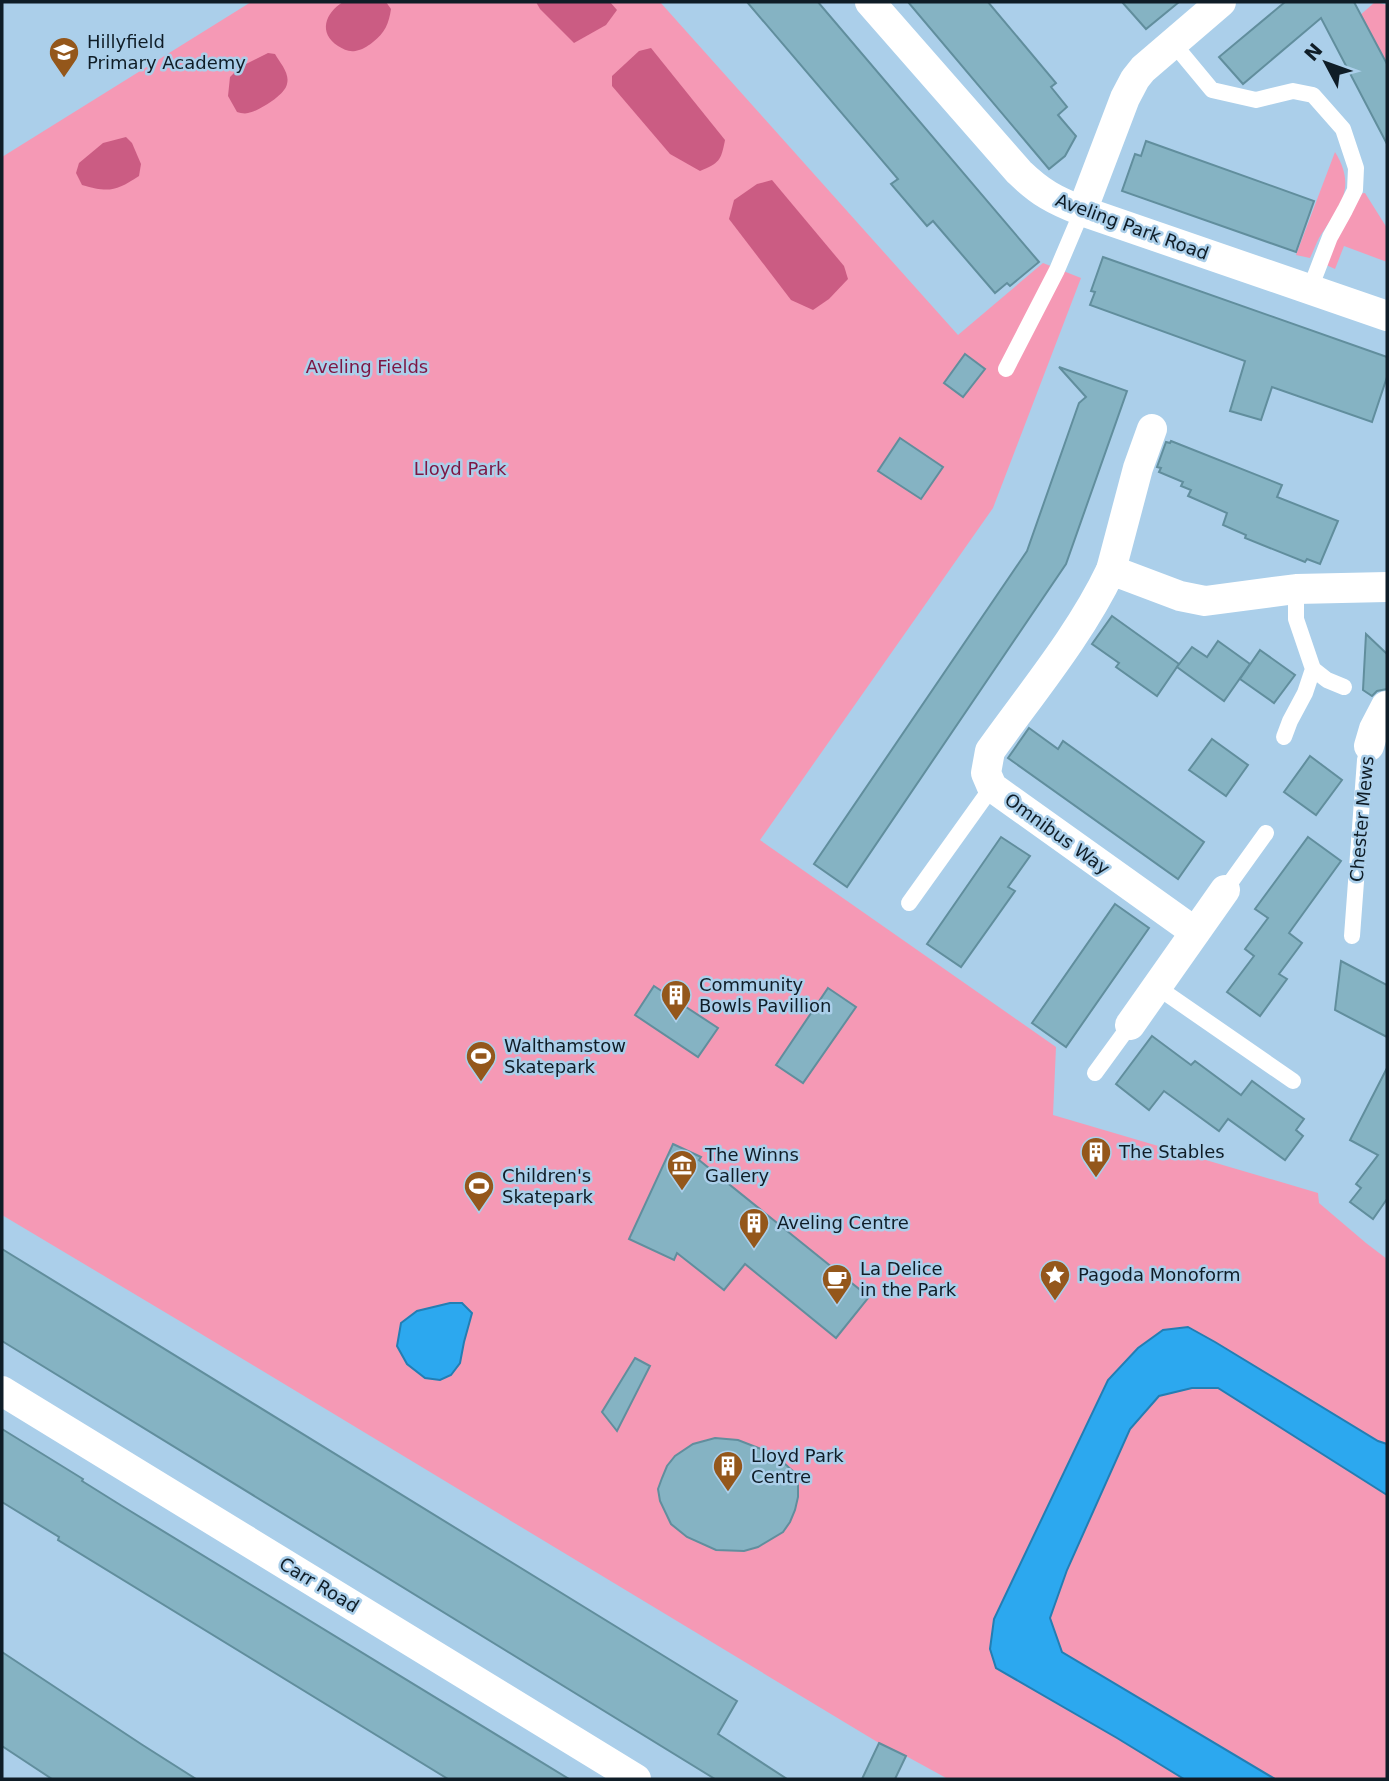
<svg xmlns="http://www.w3.org/2000/svg" width="1389" height="1781" font-family="'DejaVu Sans',sans-serif">
	<rect width="100%" height="100%" fill="#abcfea"/>
	<!-- green -->
	<g fill="#f599b5">
		<path d="M251,2H660L958,335L1043,263L1081,278L993,508L760,840L1056,1047L1053,1115L1318,1193L1319,1203L1366,1243L1387,1259V1779H948L906,1756L879,1743L178,1320L2,1215V157Z"/>
		<path d="M1375,2L1387,5V64L1368,28L1358,17Z"/>
		<path d="M1335,152C1358,189 1338,208 1319,238C1316,244 1313,252 1310,258L1296,255Z"/>
		<path d="M1365,193L1387,228V262L1344,246L1335,269L1324,264L1357,194Z"/>
	</g>
	<!-- forest -->
	<g fill="#cb5c83">
		<path d="M343,2H386L391,9C389,23 385,33 373,42C369,45 364,49 359,50C350,53 345,50 338,46C318,33 325,13 343,2Z"/>
		<path d="M536,2H610L617,10L606,25L574,43L540,9Z"/>
		<path d="M651,48L725,140C721,161 719,163 700,171L670,154L612,86V76L639,51Z"/>
		<path d="M268,53L275,54C280,63 290,73 287,84C285,95 259,111 248,113C245,114 240,113 237,112L228,96L230,77L240,67Z"/>
		<path d="M126,137L132,143L141,164L139,176C116,191 109,193 82,185L76,173L79,163L103,143Z"/>
		<path d="M772,180L844,266L848,279L829,299L813,310L791,300L729,219L734,200L757,184Z"/>
	</g>
	<!-- water -->
	<g fill="#2ca8ef" stroke="#237eb3" stroke-width="2">
		<path d="M450,1303H462L472,1313L464,1342L460,1363L451,1375L440,1380L425,1378L407,1364L397,1346L401,1323L417,1311Z"/>
		<path d="M1188,1327L1215,1342L1378,1441L1387,1444V1495L1218,1388H1192L1159,1396L1130,1429L1067,1570L1050,1618L1062,1652L1275,1779H1184L1117,1738L996,1668L990,1649L994,1619L1108,1380L1138,1348L1163,1330Z"/>
	</g>
	<!-- building -->
	<g fill="#85b3c3" stroke="#618e9d" stroke-width="2">
		<path d="M747,2H818L1039,262L1010,286L1007,283L995,293L933,221L927,226L891,184L898,179Z"/>
		<path d="M908,2H988L1056,83L1051,87L1067,107L1058,115L1076,136L1065,156L1049,169Z"/>
		<path d="M1122,2H1179L1146,29Z"/>
		<path d="M1285,2H1354L1387,64V144L1321,18L1243,84L1219,57Z"/>
		<path d="M1146,141L1314,201L1296,252L1122,191L1135,154L1141,156Z"/>
		<path d="M1103,257L1387,357V377L1372,422L1272,387L1261,420L1230,411L1245,361L1090,305L1095,292L1091,291Z"/>
		<path d="M965,354L985,369L963,397L944,383Z"/>
		<path d="M1059,367L1127,391L1066,564L847,887L814,864L1027,551L1079,403L1086,397Z"/>
		<path d="M900,438L943,467L921,499L878,471Z"/>
		<path d="M1171,441L1282,485L1277,497L1338,521L1320,564L1307,559L1305,562L1245,538L1246,535L1223,525L1227,513L1188,496L1191,490L1181,486L1183,482L1159,472L1161,468L1157,467L1166,442L1170,443Z"/>
		<path d="M1112,616L1179,664L1157,696L1116,667L1119,663L1092,644Z"/>
		<path d="M1366,634L1387,654V689L1377,691L1372,696L1363,690Z"/>
		<path d="M1218,641L1250,664L1224,701L1177,667L1192,647L1207,657Z"/>
		<path d="M1260,650L1295,675L1274,703L1240,679Z"/>
		<path d="M1029,728L1058,749L1063,741L1204,842L1178,879L1008,758Z"/>
		<path d="M1212,739L1248,765L1226,796L1189,770Z"/>
		<path d="M1310,756L1342,780L1316,815L1284,792Z"/>
		<path d="M1001,837L1030,856L1008,887L1015,891L961,967L927,944Z"/>
		<path d="M1308,837L1341,861L1289,933L1302,943L1279,974L1287,979L1260,1016L1227,992L1254,956L1245,949L1268,918L1255,909Z"/>
		<path d="M1115,904L1149,928L1066,1047L1032,1023Z"/>
		<path d="M1341,961L1387,985V1037L1335,1010Z"/>
		<path d="M654,986L718,1028L698,1057L635,1015Z"/>
		<path d="M828,988L856,1007L803,1083L776,1065Z"/>
		<path d="M1152,1036L1191,1065L1195,1061L1241,1095L1252,1081L1304,1119L1296,1130L1303,1136L1285,1160L1228,1119L1219,1131L1164,1091L1149,1110L1116,1084Z"/>
		<path d="M1387,1068V1199L1373,1219L1350,1202L1361,1188L1356,1184L1378,1155L1350,1140Z"/>
		<path d="M673,1144L701,1157L699,1160L869,1297L836,1338L745,1264L724,1290L677,1253L674,1260L629,1239Z"/>
		<path d="M2,1249L737,1701L718,1734L787,1779H715L2,1341Z"/>
		<path d="M635,1358L650,1366L617,1431L602,1412Z"/>
		<path d="M2,1429L83,1479L82,1481L122,1506L569,1779H448L58,1540L59,1537L2,1502Z"/>
		<path d="M715,1438L738,1440L774,1454L794,1472L798,1482V1497L795,1510L790,1522L783,1532L758,1547L744,1551L716,1550L687,1537L671,1524L660,1501L658,1489L662,1478L667,1466L675,1456L693,1444Z"/>
		<path d="M2,1652L141,1744L196,1779H52L2,1746Z"/>
		<path d="M879,1743L906,1756L895,1779H862Z"/>
	</g>
	<g fill="none" stroke-linecap="round" stroke-linejoin="round">
		<!-- lane -->
		<g stroke="#fff" stroke-width="16">
			<path d="M1173,43L1212,90L1256,100L1293,91L1313,95L1343,129L1356,168L1355,190L1345,210L1330,237L1310,289"/>
			<path d="M1006,369L1057,270L1082,211"/>
			<path d="M1313,669L1327,680L1344,687"/>
			<path d="M1284,737L1290,721L1305,693L1313,669L1296,619V589"/>
			<path d="M1225,890L1266,833"/>
			<path d="M909,903L992,787"/>
			<path d="M1352,936L1365,760L1369,746"/>
			<path d="M1157,987L1293,1081"/>
			<path d="M1095,1073L1130,1025"/>
		</g>
		<!-- street -->
		<g stroke="#fff" stroke-width="30">
			<path d="M870,2L1019,172C1041,193 1054,200 1082,211L1387,316"/>
			<path d="M1082,211L1125,98L1135,79L1143,69L1221,2"/>
			<path d="M1111,570L1138,468L1152,429"/>
			<path d="M1369,746L1374,729L1386,706"/>
			<path d="M1195,932L992,787L986,773L990,751C1032,692 1080,635 1111,570L1180,596L1205,601L1296,589L1387,587"/>
			<path d="M1130,1025L1225,890"/>
			<path d="M2,1391L636,1779"/>
		</g>
	</g>
	<!-- icons -->
	<defs>
		<g id="school-pin" transform="scale(1.575)"><path d="M0 17L-7.5 6A9.5 9.5 0 1 1 7.5 6Z" fill="#94571b" stroke="#abcfea"/><path d="M0-5L7-2L0 1L-7-2ZM-4 1L0 2.5L4 1V4Q0 6-4 4Z" fill="#fff"/></g>
		<g id="building-pin" transform="scale(1.575)"><path d="M0 17L-7.5 6A9.5 9.5 0 1 1 7.5 6Z" fill="#94571b" stroke="#abcfea"/><path d="M-4-6H4V6H1V3H-1V6H-4ZM-2.5-4.3h1.7v1.8h-1.7ZM.8-4.3h1.7v1.8H.8ZM-2.5-1h1.7V.8h-1.7ZM.8-1h1.7V.8H.8Z" fill="#fff"/></g>
		<g id="stadium-pin" transform="scale(1.575)"><path d="M0 17L-7.5 6A9.5 9.5 0 1 1 7.5 6Z" fill="#94571b" stroke="#abcfea"/><path d="M0-5a6.5 5 0 1 0 0 10a6.5 5 0 1 0 0-10ZM-3.5-1.8h7v3.6h-7Z" fill="#fff"/></g>
		<g id="museum-pin" transform="scale(1.575)"><path d="M0 17L-7.5 6A9.5 9.5 0 1 1 7.5 6Z" fill="#94571b" stroke="#abcfea"/><path d="M0-6L6-3V-2H-6V-3ZM-5-1h2V3h-2ZM-1-1h2V3h-2ZM3-1h2V3H3ZM-6 4H6V6H-6Z" fill="#fff"/></g>
		<g id="sight-pin" transform="scale(1.575)"><path d="M0 17L-7.5 6A9.5 9.5 0 1 1 7.5 6Z" fill="#94571b" stroke="#abcfea"/><path d="M0-6L1.8-2.2L6-1.7L2.9 1.2L3.7 5.4L0 3.3L-3.7 5.4L-2.9 1.2L-6-1.7L-1.8-2.2Z" fill="#fff"/></g>
		<g id="cafe-pin" transform="scale(1.575)"><path d="M0 17L-7.5 6A9.5 9.5 0 1 1 7.5 6Z" fill="#94571b" stroke="#abcfea"/><path d="M-5.5-4.5H6V0H3Q3 3.5 0 3.5H-2.5Q-5.5 3.5-5.5 0ZM3-3.2v2h1.7v-2ZM-6 4.5H4V6H-6Z" fill="#fff"/></g>
	</defs>
	<g fill-rule="evenodd">
		<use href="#school-pin" x="64" y="52"/>
		<use href="#building-pin" x="676" y="995"/>
		<use href="#stadium-pin" x="481" y="1056"/>
		<use href="#building-pin" x="1096" y="1152"/>
		<use href="#museum-pin" x="682" y="1165"/>
		<use href="#stadium-pin" x="479" y="1186"/>
		<use href="#building-pin" x="754" y="1223"/>
		<use href="#sight-pin" x="1055" y="1275"/>
		<use href="#cafe-pin" x="837" y="1279"/>
		<use href="#building-pin" x="728" y="1466"/>
	</g>
	<g text-anchor="middle" stroke-width="5" stroke-linejoin="round" paint-order="stroke">
		<!-- poi labels -->
		<g font-size="18" fill="#0f1d27" stroke="#abcfea" text-anchor="start">
			<text x="87" y="48">Hillyfield<tspan x="87" dy="21">Primary Academy</tspan></text>
			<text x="699" y="991">Community<tspan x="699" dy="21">Bowls Pavillion</tspan></text>
			<text x="504" y="1052">Walthamstow<tspan x="504" dy="21">Skatepark</tspan></text>
			<text x="1119" y="1158">The Stables</text>
			<text x="705" y="1161">The Winns<tspan x="705" dy="21">Gallery</tspan></text>
			<text x="502" y="1182">Children's<tspan x="502" dy="21">Skatepark</tspan></text>
			<text x="777" y="1229">Aveling Centre</text>
			<text x="860" y="1275">La Delice<tspan x="860" dy="21">in the Park</tspan></text>
			<text x="1078" y="1281">Pagoda Monoform</text>
			<text x="751" y="1462">Lloyd Park<tspan x="751" dy="21">Centre</tspan></text>
		</g>
		<!-- street labels -->
		<g font-size="18" fill="#0f1d27" stroke="#abcfea">
			<text transform="translate(1132 227) rotate(20)" y="6">Aveling Park Road</text>
			<text transform="translate(1362 819) rotate(-85)" y="6">Chester Mews</text>
			<text transform="translate(1057 834) rotate(36)" y="6">Omnibus Way</text>
			<text transform="translate(319 1585) rotate(31)" y="6">Carr Road</text>
		</g>
		<!-- park labels -->
		<g font-size="18" fill="#7d1643" stroke="#abcfea">
			<text x="367" y="373">Aveling Fields</text>
			<text x="460" y="475">Lloyd Park</text>
		</g>
	</g>
	<!-- border -->
	<rect width="1389" height="1781" fill="none" stroke="#0f1d27" stroke-width="7"/>
	<!-- north arrow -->
	<g transform="translate(1326 63) rotate(311)" stroke="#abcfea" stroke-width="5" paint-order="stroke">
	<path d="M0-5L12 26L0 18L-12 26Z" fill="#0f1d27"/>
	<text y="-10" font-size="19" font-weight="bold" text-anchor="middle" fill="#0f1d27">N</text>
	</g>
</svg>
